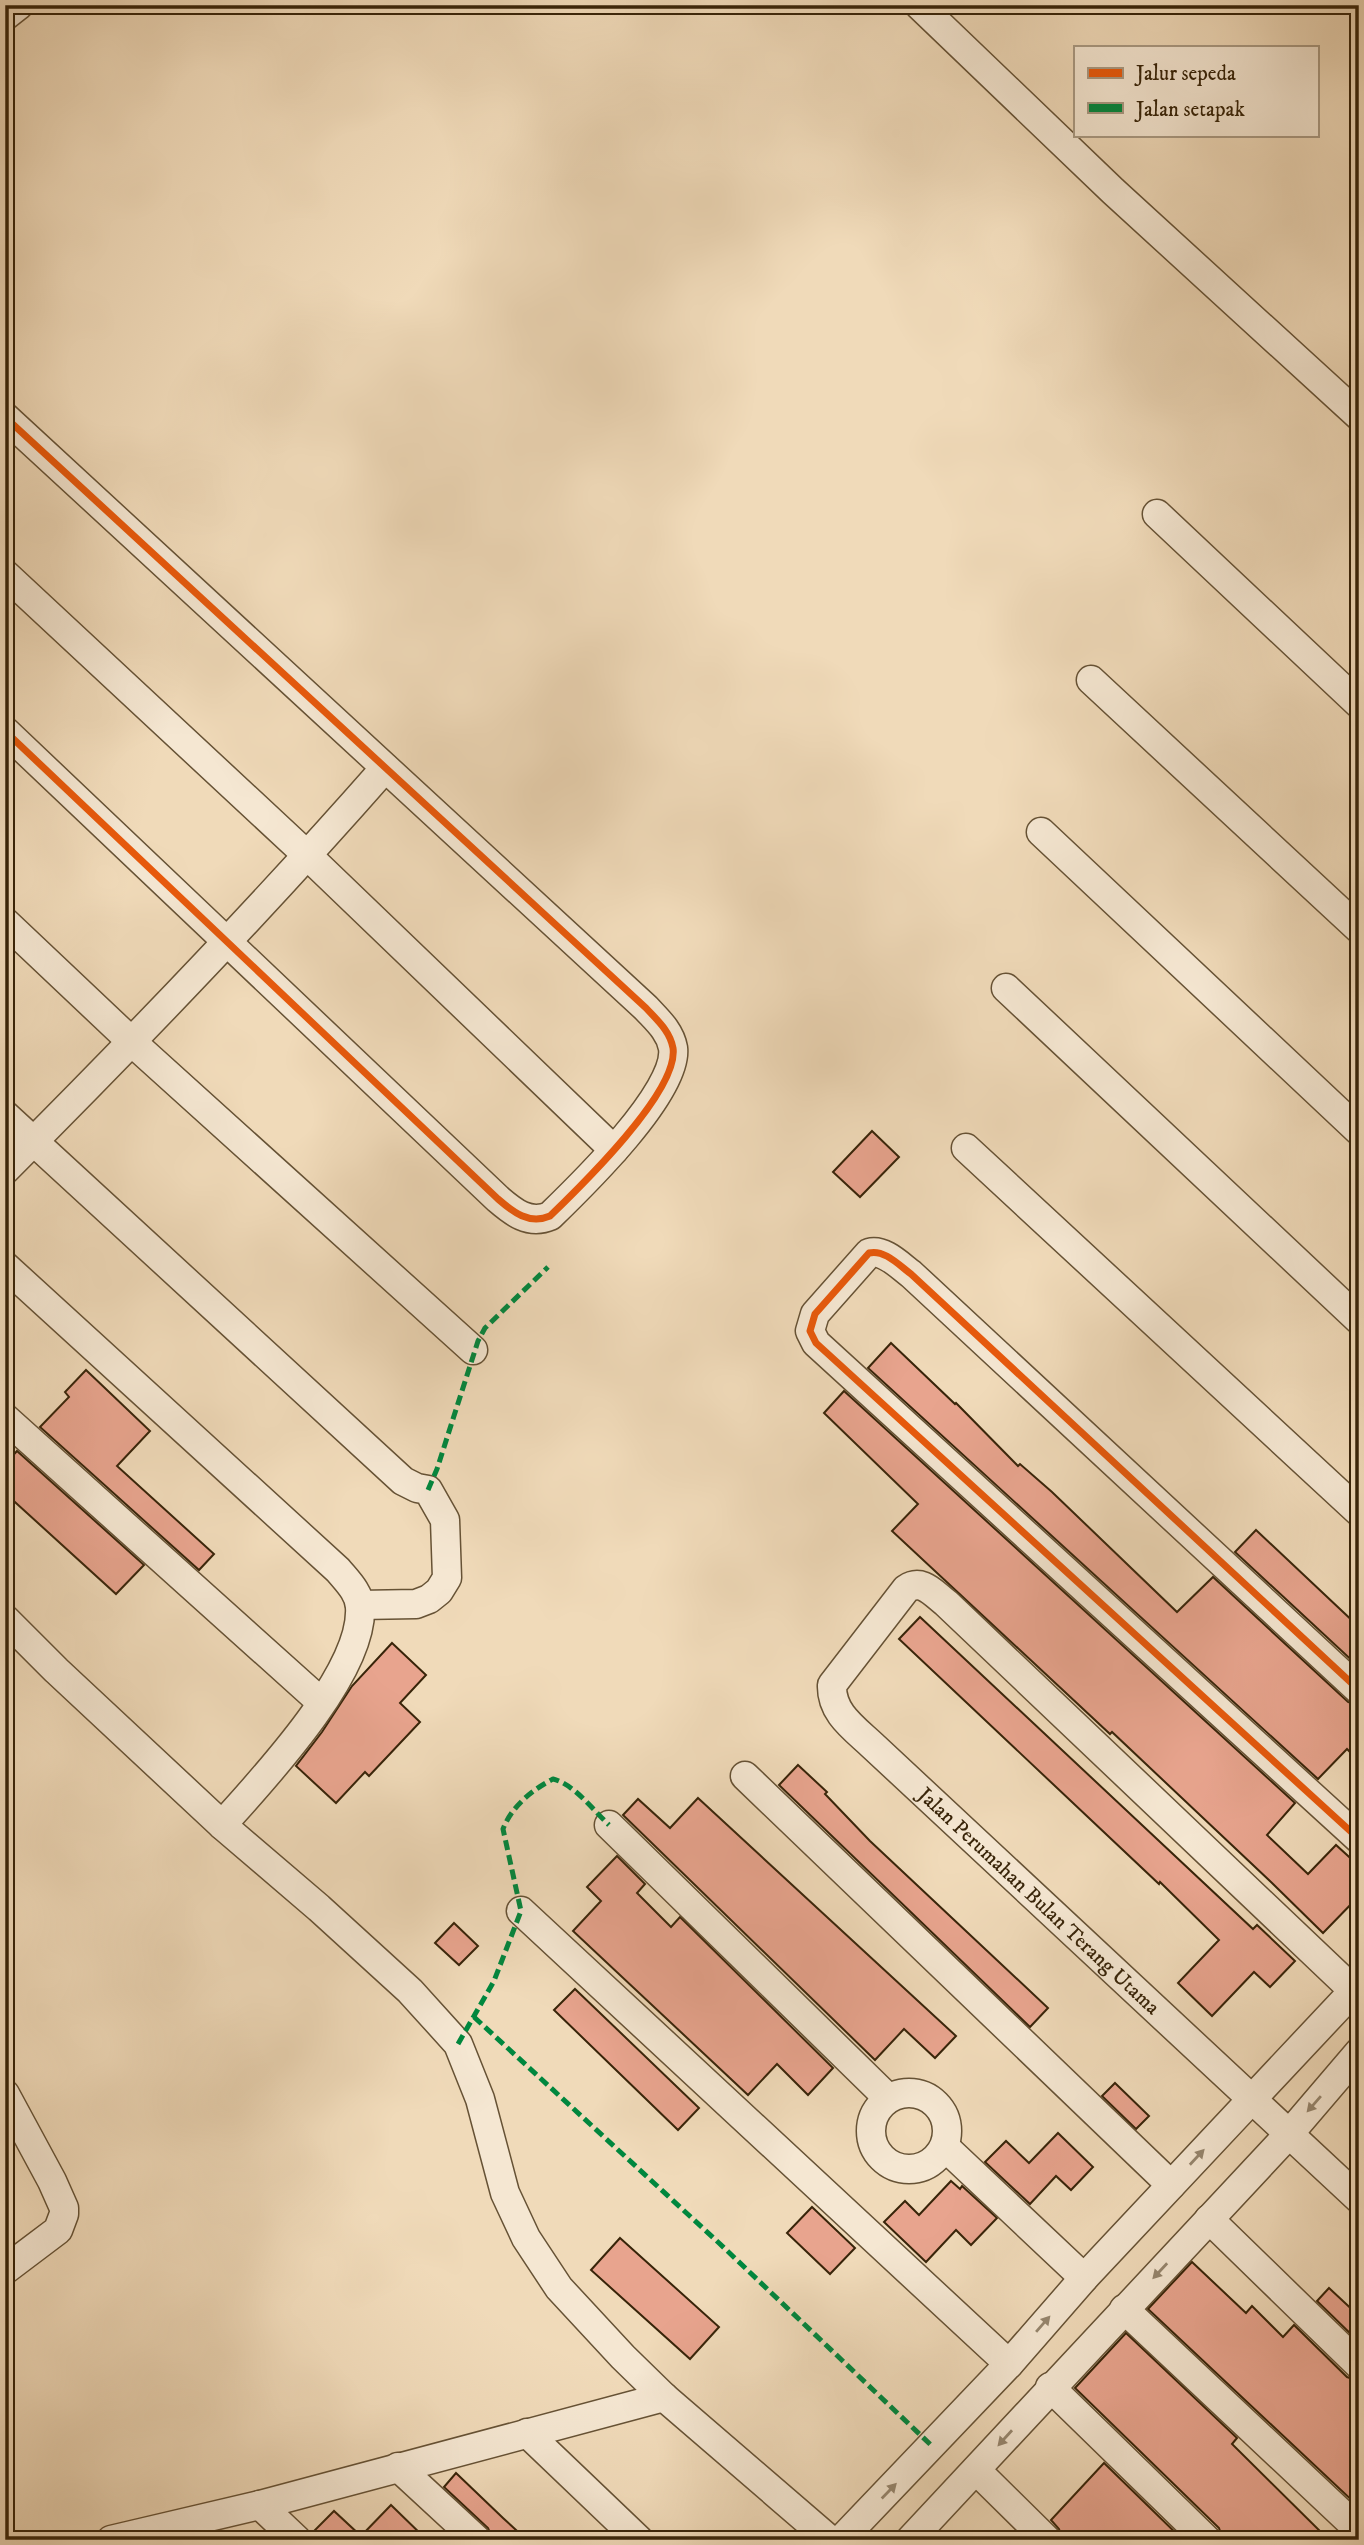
<svg xmlns="http://www.w3.org/2000/svg" width="1364" height="2545" font-family="'IM FELL DW Pica',serif">
	<rect width="100%" height="100%" fill="#f0dab9"/>
	<filter id="stains"><feTurbulence type="fractalNoise" baseFrequency=".00286" numOctaves="4"/><feColorMatrix values="0 0 0 0 .2 0 0 0 0 .09 0 0 0 0 .02 0 0 0 .5 -.17"/></filter>
	<radialGradient id="worn" r=".72"><stop offset=".6" stop-color="#630" stop-opacity="0"/><stop offset="1" stop-color="#630" stop-opacity=".3"/></radialGradient>
	<!-- building -->
	<g fill="#e8a48e" stroke="#382409" stroke-width="2">
		<path d="M872,1131L899,1157L860,1197L833,1172Z"/>
		<path d="M891,1343L955,1404L956,1403L1018,1466L1020,1464L1052,1492L1177,1612L1213,1577L1348,1702L1359,1706V1741L1349,1751L1347,1749L1318,1779L868,1368Z"/>
		<path d="M86,1370L150,1431L117,1466L214,1554L199,1570L40,1427L69,1397L65,1392Z"/>
		<path d="M844,1391L1295,1803L1267,1835L1308,1874L1336,1845L1359,1866V1896L1323,1933L1271,1882L1112,1732L1110,1734L892,1531L918,1504L824,1413Z"/>
		<path d="M17,1451L144,1565L116,1594L5,1493V1464Z"/>
		<path d="M1256,1530L1359,1627V1667L1235,1552Z"/>
		<path d="M920,1617L1253,1929L1257,1925L1295,1961L1270,1987L1254,1972L1212,2016L1178,1983L1219,1940L1160,1882L1159,1884L899,1639Z"/>
		<path d="M392,1643L426,1675L400,1703L420,1722L369,1776L365,1772L336,1803L296,1766L322,1732L352,1686Z"/>
		<path d="M798,1765L827,1792L825,1794L870,1841L1048,2008L1030,2027L779,1785Z"/>
		<path d="M698,1798L956,2036L935,2058L904,2029L875,2060L623,1815L638,1799L670,1828Z"/>
		<path d="M617,1856L645,1884L637,1893L671,1927L680,1917L833,2068L808,2095L777,2064L748,2095L573,1931L601,1901L587,1887Z"/>
		<path d="M454,1923L478,1946L459,1965L435,1943Z"/>
		<path d="M575,1989L699,2108L678,2130L554,2010Z"/>
		<path d="M1115,2083L1149,2116L1136,2129L1102,2096Z"/>
		<path d="M1058,2133L1093,2167L1071,2190L1056,2176L1030,2204L985,2162L1006,2141L1029,2163Z"/>
		<path d="M951,2181L960,2189L962,2186L997,2218L971,2245L956,2230L926,2262L884,2222L905,2201L919,2215Z"/>
		<path d="M812,2207L855,2248L830,2274L787,2233Z"/>
		<path d="M620,2238L719,2327L690,2359L591,2270Z"/>
		<path d="M1192,2262L1246,2313L1252,2306L1283,2337L1294,2325L1347,2377L1359,2381V2507L1148,2309Z"/>
		<path d="M1329,2288L1359,2316V2342L1317,2301Z"/>
		<path d="M1126,2333L1237,2438L1232,2444L1329,2540H1223L1219,2528L1075,2388Z"/>
		<path d="M1104,2463L1183,2540H1063L1059,2529L1051,2520Z"/>
		<path d="M456,2473L503,2518L527,2540H493L488,2528L444,2487Z"/>
		<path d="M391,2505L427,2540H313L312,2533L334,2511L361,2536Z"/>
	</g>
	<g fill="none" stroke-linecap="round" stroke-linejoin="round">
		<!-- street casing -->
		<g stroke="#665235" stroke-width="31">
			<g id="street">
				<path d="M919,5L1113,191L1359,416"/>
				<path d="M5,16L19,5"/>
				<path d="M5,417L646,1008C657,1020 670,1031 673,1048C679,1091 581,1186 550,1216C529,1225 513,1212 498,1199L5,731"/>
				<path d="M1157,514L1359,704"/>
				<path d="M5,574L308,856L614,1150"/>
				<path d="M1091,680L1359,929"/>
				<path d="M1041,832L1359,1131"/>
				<path d="M5,922L133,1043L473,1350"/>
				<path d="M1006,988L1359,1320"/>
				<path d="M5,1115L403,1481L417,1488L428,1490L445,1520L447,1578L439,1591L429,1599L416,1604L360,1605"/>
				<path d="M966,1148L1359,1512"/>
				<path d="M5,1170C136,1039 263,907 385,768"/>
				<path d="M5,1266L338,1570C347,1581 359,1592 360,1607C364,1672 264,1778 222,1825"/>
				<path d="M5,1418L321,1702"/>
				<path d="M5,1619L56,1670L222,1825L319,1908L410,1991L458,2044L480,2099L505,2193L526,2238L559,2288L623,2357L664,2397L830,2540"/>
				<path d="M1359,1690L911,1274C899,1265 884,1249 869,1253L815,1314L810,1331L816,1343L1359,1839"/>
				<path d="M745,1776L1171,2185"/>
				<path d="M609,1825L888,2098"/>
				<path d="M521,1911L1009,2364"/>
				<path id="s1" d="M1354,1991L946,1603C933,1593 922,1578 906,1589L832,1685C831,1713 854,1728 873,1746L1359,2199"/>
				<circle cx="909" cy="2131" r="38"/>
				<path d="M5,2094L52,2181L64,2208V2214L58,2230L5,2270"/>
				<path d="M945,2147L1084,2278"/>
				<path d="M1209,2219L1359,2365"/>
				<path d="M1124,2309L1359,2530"/>
				<path d="M1050,2387L1207,2540"/>
				<path d="M527,2433L639,2540"/>
				<path d="M398,2467L477,2540"/>
				<path d="M976,2470L1047,2540"/>
				<path d="M260,2505L297,2540"/>
				<path d="M111,2540L260,2505L664,2397"/>
				<path d="M841,2540L1009,2364L1084,2278L1359,1985"/>
				<path d="M910,2540L1289,2134L1359,2052"/>
			</g>
		</g>
		<!-- street -->
		<use href="#street" stroke="#f5e7d2" stroke-width="28"/>
		<!-- quiet -->
		<g stroke="#00873e" stroke-width="5" stroke-dasharray="10 5" stroke-linecap="butt">
			<path d="M428,1490L437,1469L478,1341L485,1328L548,1267"/>
			<path d="M474,2017L719,2243L932,2446"/>
			<path d="M458,2044L494,1981L521,1911L503,1829C512,1806 532,1790 553,1779C574,1784 593,1810 609,1825"/>
		</g>
		<!-- cycleway casing -->
		<g stroke="#f5e7d2" stroke-width="11">
			<g id="cycleway">
				<path d="M5,417L646,1008C657,1020 670,1031 673,1048C679,1091 581,1186 550,1216C529,1225 513,1212 498,1199L5,731"/>
				<path d="M1359,1690L911,1274C899,1265 884,1249 869,1253L815,1314L810,1331L816,1343L1359,1839"/>
			</g>
		</g>
		<!-- cycleway -->
		<use href="#cycleway" stroke="#e8590c" stroke-width="7"/>
	</g>
	<!-- one-way arrows -->
	<defs><path id="oneway-solid" d="M-6-.8H1V-3.2L6.5 0L1 3.2V.8H-6Z" transform="scale(1.75)"/></defs>
	<g fill="#96866e">
		<use href="#oneway-solid" transform="translate(1314 2104) rotate(131)"/>
		<use href="#oneway-solid" transform="translate(1197 2157) rotate(-47)"/>
		<use href="#oneway-solid" transform="translate(1160 2271) rotate(133)"/>
		<use href="#oneway-solid" transform="translate(1043 2324) rotate(-49)"/>
		<use href="#oneway-solid" transform="translate(1005 2438) rotate(132)"/>
		<use href="#oneway-solid" transform="translate(889 2491) rotate(-46)"/>
	</g>
	<g text-anchor="middle" stroke-width="6" stroke-linejoin="round" paint-order="stroke">
		<!-- street labels -->
		<g font-size="21" fill="#382409" stroke="#f5e7d2">
			<text dy="7" stroke="none"><textPath href="#s1" startOffset="1034">Jalan Perumahan Bulan Terang Utama</textPath></text>
		</g>
	</g>
	<!-- margin -->
	<rect width="1364" height="2545" fill="none" stroke="#f0dab9" stroke-width="28"/>
	<rect x="7" y="7" width="1350" height="2531" fill="none" stroke="#382409" stroke-width="3.5"/>
	<rect x="14" y="14" width="1336" height="2517" fill="none" stroke="#382409" stroke-width="2"/>
	<!-- legend -->
	<rect x="1074" y="46" width="245" height="91" fill="#f5e7d2" stroke="#a99982" stroke-width="2"/>
	<rect x="1088" y="68" width="35" height="10" fill="#e8590c" stroke="#a99982" stroke-width="2"/>
	<text x="1136" y="80" font-size="21" fill="#382409">Jalur sepeda</text>
	<rect x="1088" y="103" width="35" height="10" fill="#00873e" stroke="#a99982" stroke-width="2"/>
	<text x="1136" y="116" font-size="21" fill="#382409">Jalan setapak</text>
	<rect width="100%" height="100%" filter="url(#stains)"/>
	<rect width="100%" height="100%" fill="url(#worn)"/>
</svg>
